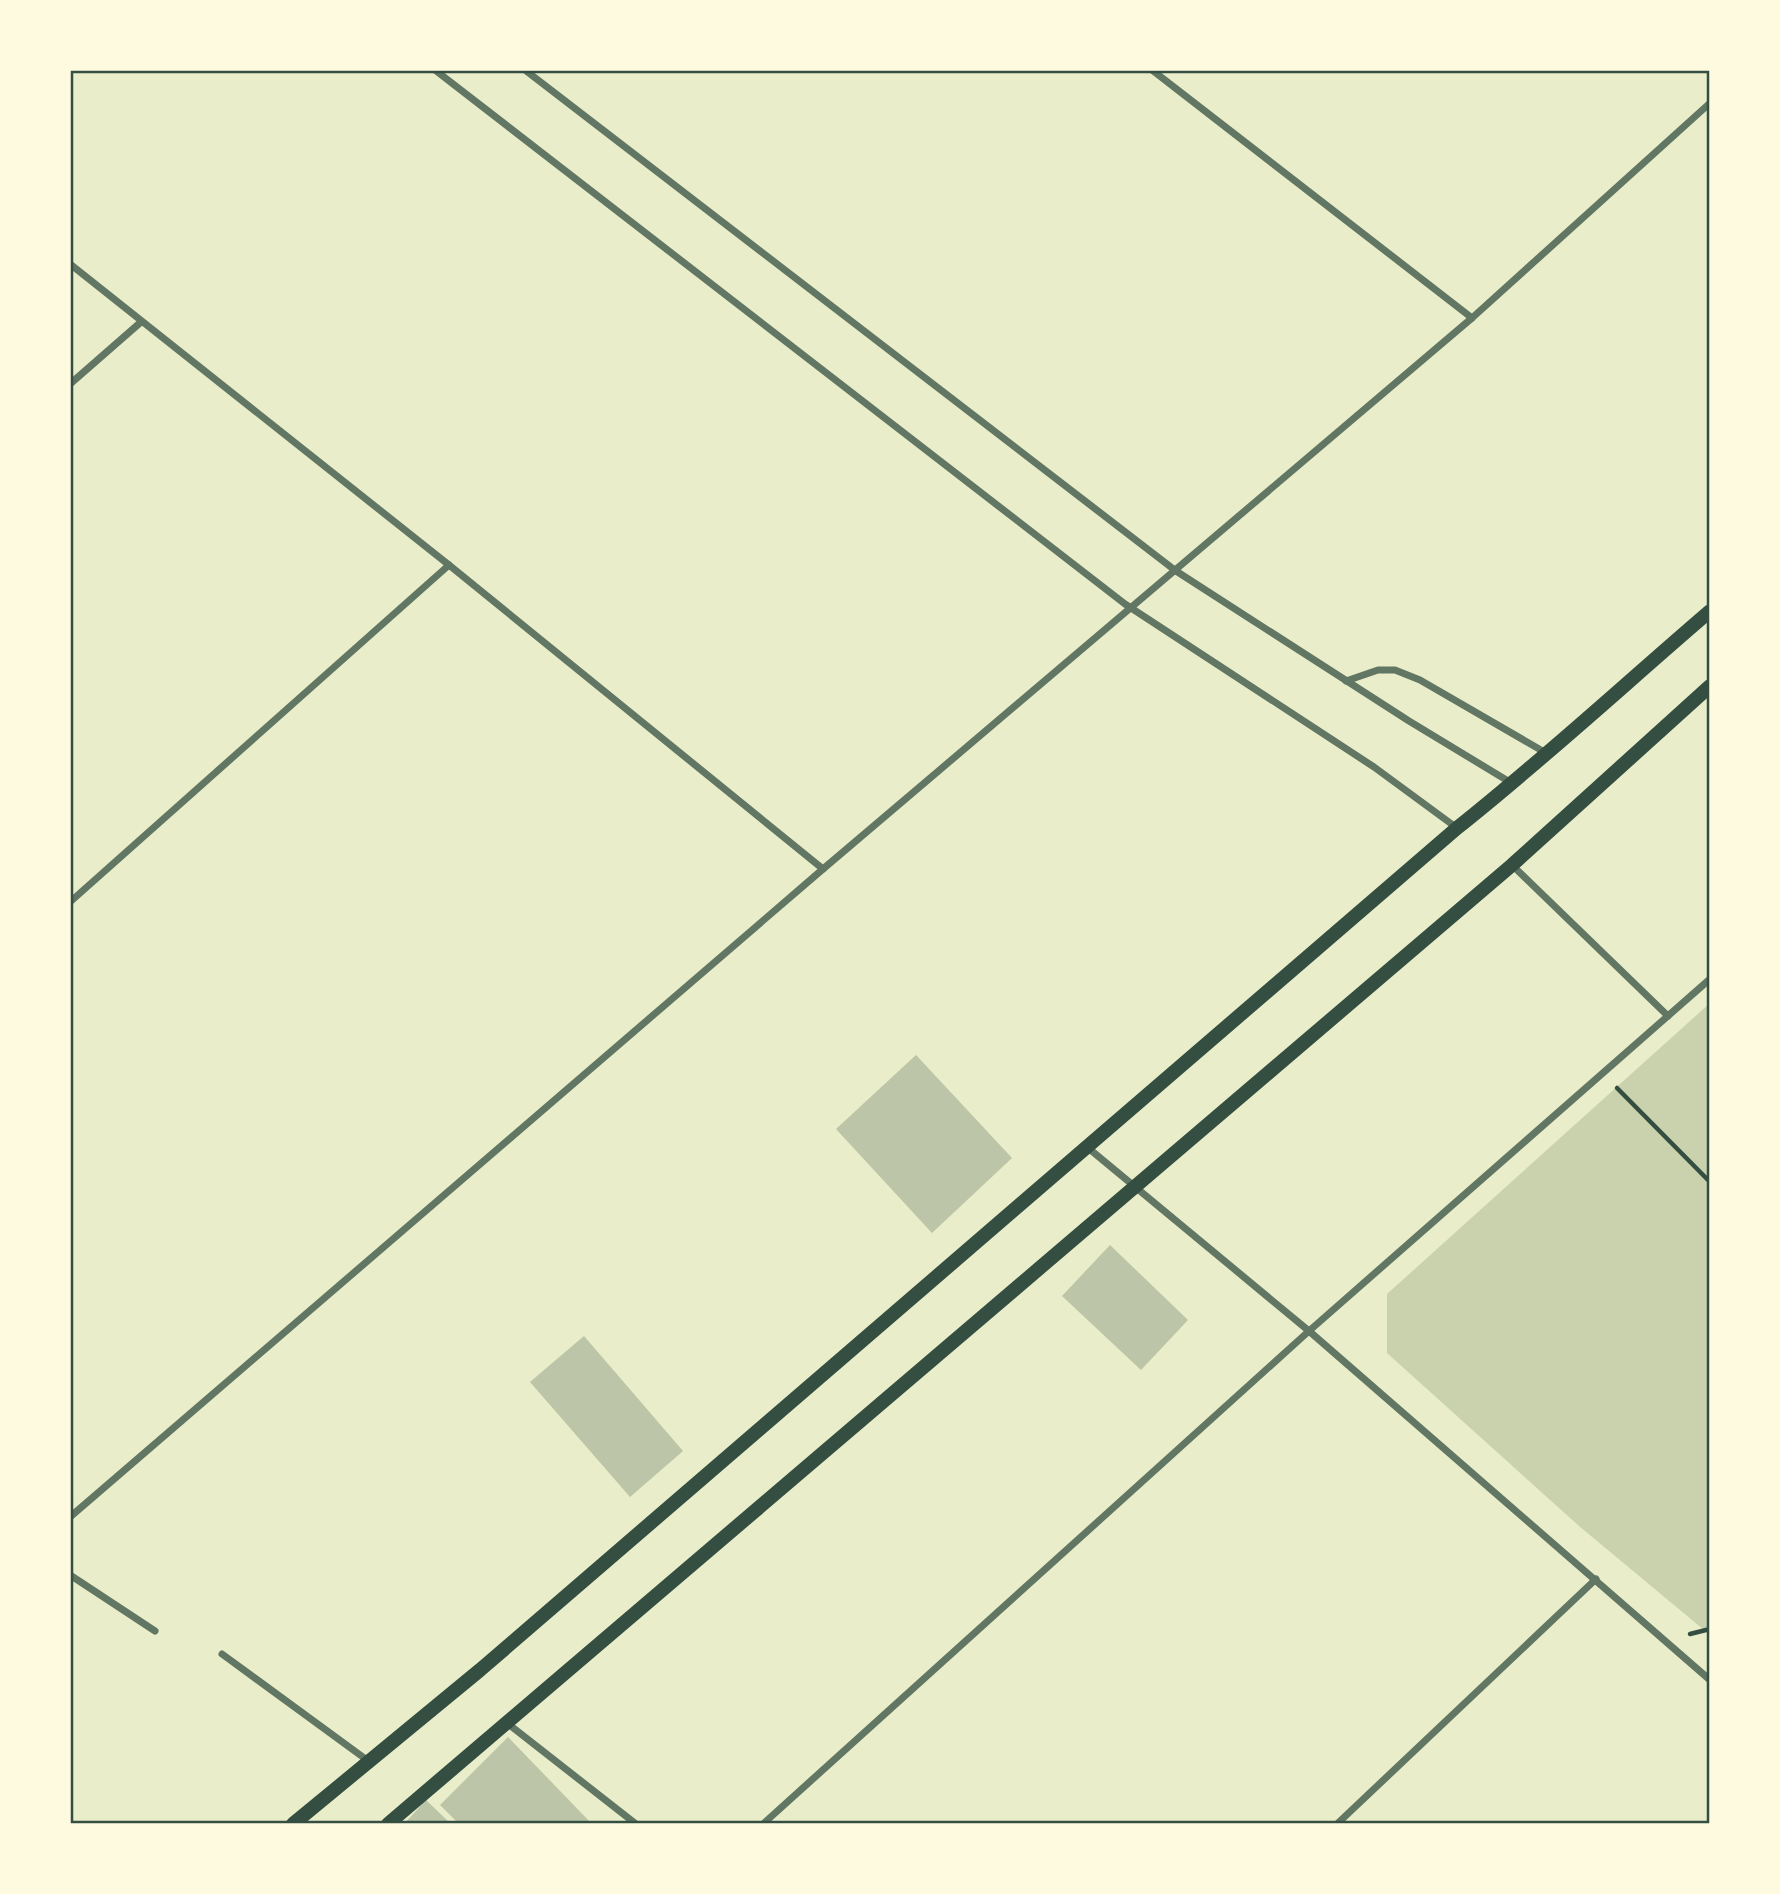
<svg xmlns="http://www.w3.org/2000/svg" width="1780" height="1894" font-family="'Fira Sans Condensed',sans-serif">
	<rect width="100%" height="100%" fill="#e9edc9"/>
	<!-- green -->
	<path fill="#cad2ad" d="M1710,1003V1635L1579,1526L1387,1353V1294Z"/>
	<!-- building -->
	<g fill="#bcc5a7">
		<path d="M916,1055L1012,1158L932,1233L836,1129Z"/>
		<path d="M1110,1245L1188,1320L1141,1370L1062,1296Z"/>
		<path d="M584,1336L683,1451L630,1497L530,1382Z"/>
		<path d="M508,1737L592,1824H459L440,1805Z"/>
		<path d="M426,1800L451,1824H404Z"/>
	</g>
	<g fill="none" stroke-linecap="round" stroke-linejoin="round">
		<!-- path -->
		<g stroke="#344e41" stroke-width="4.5">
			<path d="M1617,1088L1710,1182"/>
			<path d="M1690,1634L1710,1629"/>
		</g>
		<!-- minor -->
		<g stroke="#617663" stroke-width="7">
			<path d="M435,70L1125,604L1374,767L1457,828"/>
			<path d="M525,70L1176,571L1409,721L1513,784"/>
			<path d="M1152,70L1472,318"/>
			<path d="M70,264L449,565L823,869"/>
			<path d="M70,384L141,322"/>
			<path d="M1346,681L1378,670H1395L1420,680L1546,753"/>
			<path d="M1512,865L1668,1016"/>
			<path d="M70,902L449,565"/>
			<path d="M1087,1147L1309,1331L1710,1680"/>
			<path d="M70,1517L823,869L1472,318L1710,103"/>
			<path d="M70,1575L155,1631"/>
			<path d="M222,1654L367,1760"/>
			<path d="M507,1723L636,1824"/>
			<path d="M763,1824L1309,1331L1710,979"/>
			<path d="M1337,1824L1596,1579"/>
		</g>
		<!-- secondary -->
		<g stroke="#344e41" stroke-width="14">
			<path d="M293,1824L480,1670L1457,828C1544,759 1626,683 1710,611"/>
			<path d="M388,1824L1512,865L1710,686"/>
		</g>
	</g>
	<!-- border -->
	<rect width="1780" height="1894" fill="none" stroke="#fefae0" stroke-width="144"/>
	<rect x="72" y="72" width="1636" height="1750" fill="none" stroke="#344e41" stroke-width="2.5"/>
</svg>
